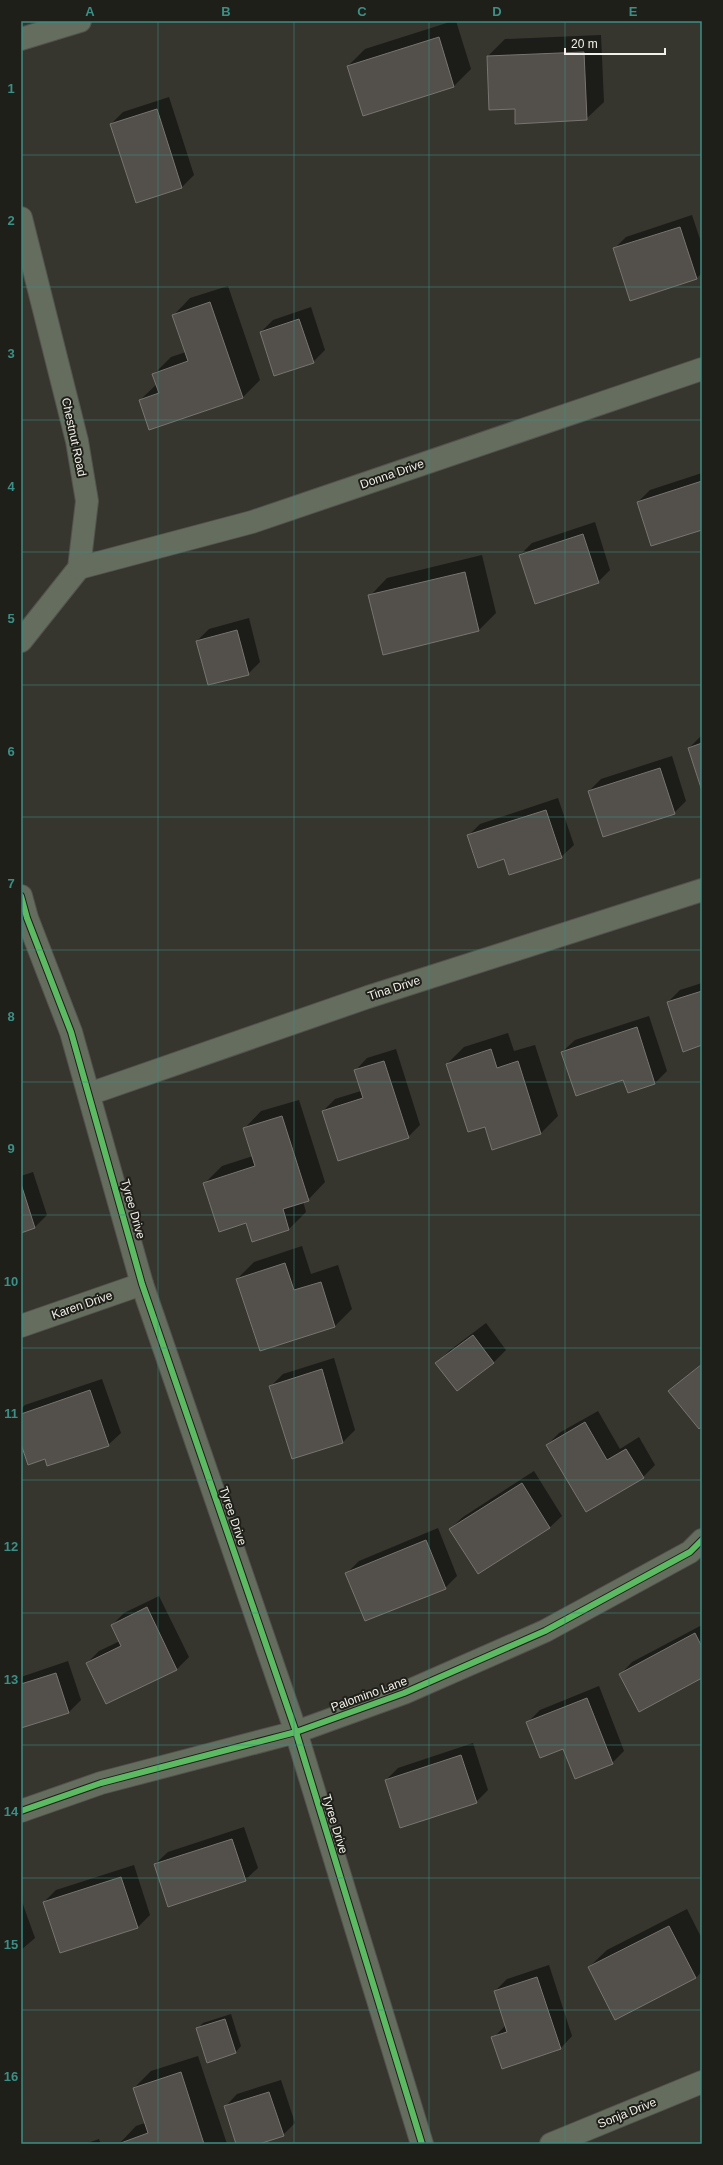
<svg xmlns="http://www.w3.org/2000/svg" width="723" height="2165" font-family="Helvetica,sans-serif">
	<rect width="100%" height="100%" fill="#36352e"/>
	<!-- shadow -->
	<g fill="#0007">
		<path d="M453,21H456L471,69L454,86L364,115L348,66L365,49Z"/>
		<path d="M601,35L604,102L586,119L516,108L488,56L505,39Z"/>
		<path d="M169,97L194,175L182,187L111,124L123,112Z"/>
		<path d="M692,215L702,245V273L697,278L614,249L626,237Z"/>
		<path d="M228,286L260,380L243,397L150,429L140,400L157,384L153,375L171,357L186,352L173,316L190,298Z"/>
		<path d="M311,307L325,350L313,362L261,332L273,320Z"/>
		<path d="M702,473V529L638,502L650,490Z"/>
		<path d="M595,522L610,570L598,582L520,555L532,543Z"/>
		<path d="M482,555L496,613L479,630L384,654L370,596L387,578Z"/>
		<path d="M249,618L260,662L248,674L197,641L209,629Z"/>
		<path d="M701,736H702V788L689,748Z"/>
		<path d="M672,756L686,801L674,813L589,791L601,779Z"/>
		<path d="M558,798L574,845L561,857L505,858L468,836L480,824Z"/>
		<path d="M702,983V1044L668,1002L680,990Z"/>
		<path d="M649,1016L667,1071L655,1083L624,1079L562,1052L575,1040Z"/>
		<path d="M508,1033L514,1051L535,1045L558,1116L541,1133L493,1148L485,1126L447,1064L464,1047Z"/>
		<path d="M396,1049L420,1125L408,1137L323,1111L335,1099L361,1091L355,1071L367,1058Z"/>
		<path d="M299,1100L325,1182L308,1200L303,1201L306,1212L289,1229L253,1241L246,1222L205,1183L222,1166L253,1156L244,1129L261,1111Z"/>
		<path d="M33,1172L47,1215L35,1227L21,1232V1176Z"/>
		<path d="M302,1246L311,1274L338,1265L352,1309L335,1326L260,1350L237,1279L254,1262Z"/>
		<path d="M486,1323L506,1350L494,1362L457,1390L437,1363L449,1351Z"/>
		<path d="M334,1358L355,1430L343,1442L292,1458L271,1386L283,1374Z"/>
		<path d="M702,1363V1425L670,1391Z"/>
		<path d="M102,1379L121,1433L108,1445L21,1440V1409L25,1405Z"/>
		<path d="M598,1411L620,1449L639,1437L655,1465L643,1477L547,1445L559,1433Z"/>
		<path d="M534,1471L562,1516L549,1528L450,1529L463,1517Z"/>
		<path d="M438,1528L457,1576L445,1588L347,1573L359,1561Z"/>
		<path d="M159,1596L189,1657L177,1669L106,1703L87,1663L99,1651L120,1641L112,1625L124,1613Z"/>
		<path d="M702,1625V1676L620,1675L632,1662Z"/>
		<path d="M68,1661L81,1700L69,1712L21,1727V1677Z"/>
		<path d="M599,1686L624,1751L612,1763L564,1748L528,1722L540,1710Z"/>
		<path d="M473,1743L488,1790L476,1802L386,1780L398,1768Z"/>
		<path d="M244,1827L258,1868L245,1880L155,1864L168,1852Z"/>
		<path d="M134,1865L150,1915L138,1927L44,1902L56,1890Z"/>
		<path d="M21,1899L35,1938L21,1950Z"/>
		<path d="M687,1909L702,1939V1971L696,1978L589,1967L607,1950Z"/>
		<path d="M549,1965L572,2036L560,2049L493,2038L506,2025L495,1991L507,1979Z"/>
		<path d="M231,2014L241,2046L235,2053L197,2029L203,2023Z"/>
		<path d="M198,2056L227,2144H119L136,2126L145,2123L134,2088L151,2071Z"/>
		<path d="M281,2080L295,2123L283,2135L256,2144H237L225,2107L237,2094Z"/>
		<path d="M99,2139L101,2144H85Z"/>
	</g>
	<!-- building -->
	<g fill="#53504b" stroke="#787570">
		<path d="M439,37L454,87L363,116L347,66Z"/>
		<path d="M584,52L587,120L515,124V109L489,110L487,56Z"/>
		<path d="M157,109L182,188L136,203L110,124Z"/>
		<path d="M680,227L697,279L630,301L613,248Z"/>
		<path d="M210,302L243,398L149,430L139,400L159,393L152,374L188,361L172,315Z"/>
		<path d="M299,319L314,363L274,376L260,332Z"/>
		<path d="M702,481V530L651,546L637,502Z"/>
		<path d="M583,534L599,583L535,604L519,555Z"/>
		<path d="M465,572L479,631L383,655L368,595Z"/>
		<path d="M237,630L249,675L208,685L196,641Z"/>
		<path d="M702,743V791L688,748Z"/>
		<path d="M660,768L675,814L603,837L588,791Z"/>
		<path d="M546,810L562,858L509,875L504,859L478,868L467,835Z"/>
		<path d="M702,991V1045L683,1052L667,1002Z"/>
		<path d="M637,1027L655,1084L628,1093L623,1080L576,1096L561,1052Z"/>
		<path d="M491,1049L497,1068L518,1061L541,1134L492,1150L485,1127L468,1132L446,1064Z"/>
		<path d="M384,1061L409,1138L338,1161L322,1111L363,1098L354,1070Z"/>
		<path d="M282,1116L309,1201L283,1209L289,1230L252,1242L246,1223L219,1232L203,1183L255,1166L243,1128Z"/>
		<path d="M21,1184L35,1228L21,1233Z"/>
		<path d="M285,1263L294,1290L321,1282L335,1327L260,1351L236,1279Z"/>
		<path d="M473,1335L494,1363L457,1391L435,1363Z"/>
		<path d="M702,1364V1426L699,1429L668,1391Z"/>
		<path d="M322,1369L343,1443L292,1459L269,1386Z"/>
		<path d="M90,1390L109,1446L47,1466L45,1459L28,1465L21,1444V1414Z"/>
		<path d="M585,1422L607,1460L626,1449L644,1478L586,1512L546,1445Z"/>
		<path d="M522,1483L550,1528L478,1574L449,1529Z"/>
		<path d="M426,1540L446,1589L365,1621L345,1573Z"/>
		<path d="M147,1607L177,1670L106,1704L86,1663L121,1646L111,1625Z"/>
		<path d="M695,1633L702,1647V1678L639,1712L619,1674Z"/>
		<path d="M56,1673L69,1713L21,1728V1684Z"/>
		<path d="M587,1698L613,1764L575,1779L563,1749L540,1758L526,1722Z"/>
		<path d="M461,1755L477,1803L400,1828L385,1780Z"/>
		<path d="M232,1839L246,1881L168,1907L154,1864Z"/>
		<path d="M121,1877L138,1928L60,1953L43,1902Z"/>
		<path d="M669,1926L696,1978L615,2020L588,1967Z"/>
		<path d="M537,1977L561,2049L502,2069L491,2037L507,2032L494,1991Z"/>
		<path d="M225,2019L236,2053L207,2063L196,2028Z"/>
		<path d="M181,2072L204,2144H118L148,2133L133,2088Z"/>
		<path d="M269,2092L284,2136L259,2144H236L224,2106Z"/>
	</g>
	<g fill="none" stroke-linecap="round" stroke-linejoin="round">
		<!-- street casing -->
		<g stroke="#53524d" stroke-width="24">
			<g id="street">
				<path d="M21,39L80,21"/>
				<path d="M21,218L77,441L87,501L79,568L21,641"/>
				<path d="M79,568L252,522L702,369"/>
				<path d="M21,896L27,918L71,1032L142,1284L296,1732L422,2144"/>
				<path d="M89,1094L368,997L702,890"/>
				<path d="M21,1326L142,1284"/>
				<path d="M21,1811L101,1783L296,1732L404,1693L545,1631L690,1552L702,1540"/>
				<path d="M551,2144L702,2082"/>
			</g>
		</g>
		<!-- street -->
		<use href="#street" stroke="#646d5e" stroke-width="22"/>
		<!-- cycleway casing -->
		<g stroke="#1f1f19" stroke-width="8">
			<g id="cycleway">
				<path d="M21,896L27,918L71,1032L142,1284L296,1732L422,2144"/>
				<path d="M21,1811L101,1783L296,1732L404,1693L545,1631L690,1552L702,1540"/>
			</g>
		</g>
		<!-- cycleway -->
		<use href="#cycleway" stroke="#5cba63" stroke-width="6"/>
	</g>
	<!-- grid -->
	<path fill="none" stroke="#3c8f87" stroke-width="1" stroke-opacity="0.55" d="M158,21V2144M294,21V2144M429,21V2144M565,21V2144M21,155H702M21,287H702M21,420H702M21,552H702M21,685H702M21,817H702M21,950H702M21,1082H702M21,1215H702M21,1348H702M21,1480H702M21,1613H702M21,1745H702M21,1878H702M21,2010H702"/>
	<g text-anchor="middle" stroke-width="4" stroke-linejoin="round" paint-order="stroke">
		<!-- street labels -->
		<g font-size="12" fill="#f2f1e9" stroke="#1f1f19">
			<text transform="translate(74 437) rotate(78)" y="4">Chestnut Road</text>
			<text transform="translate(392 474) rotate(-19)" y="4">Donna Drive</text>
			<text transform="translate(394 988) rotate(-18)" y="4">Tina Drive</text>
			<text transform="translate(133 1209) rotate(74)" y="4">Tyree Drive</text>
			<text transform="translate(82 1305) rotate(-19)" y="4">Karen Drive</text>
			<text transform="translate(233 1516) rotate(71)" y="4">Tyree Drive</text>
			<text transform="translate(369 1694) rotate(-20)" y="4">Palomino Lane</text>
			<text transform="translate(335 1824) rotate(73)" y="4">Tyree Drive</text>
			<text transform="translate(627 2113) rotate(-22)" y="4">Sonja Drive</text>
		</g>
	</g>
	<!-- border -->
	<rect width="723" height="2165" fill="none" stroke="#1f1f19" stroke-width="44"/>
	<!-- scale -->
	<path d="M565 48v6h100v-6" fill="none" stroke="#f2f1e9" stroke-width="2"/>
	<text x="571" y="48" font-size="12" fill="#f2f1e9" stroke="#1f1f19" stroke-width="3" paint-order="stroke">20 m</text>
	<rect x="22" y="22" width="679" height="2121" fill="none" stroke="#3c8f87" stroke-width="1.5"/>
	<g font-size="13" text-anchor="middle" font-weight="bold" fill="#3c8f87">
		<text x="90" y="16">A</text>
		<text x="226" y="16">B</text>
		<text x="362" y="16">C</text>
		<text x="497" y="16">D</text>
		<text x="633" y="16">E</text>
		<text x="11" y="93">1</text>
		<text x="11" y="225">2</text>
		<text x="11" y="358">3</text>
		<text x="11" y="491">4</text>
		<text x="11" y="623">5</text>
		<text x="11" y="756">6</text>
		<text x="11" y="888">7</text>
		<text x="11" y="1021">8</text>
		<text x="11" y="1153">9</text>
		<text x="11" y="1286">10</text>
		<text x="11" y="1418">11</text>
		<text x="11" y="1551">12</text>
		<text x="11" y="1684">13</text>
		<text x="11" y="1816">14</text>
		<text x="11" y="1949">15</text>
		<text x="11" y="2081">16</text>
	</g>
</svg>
